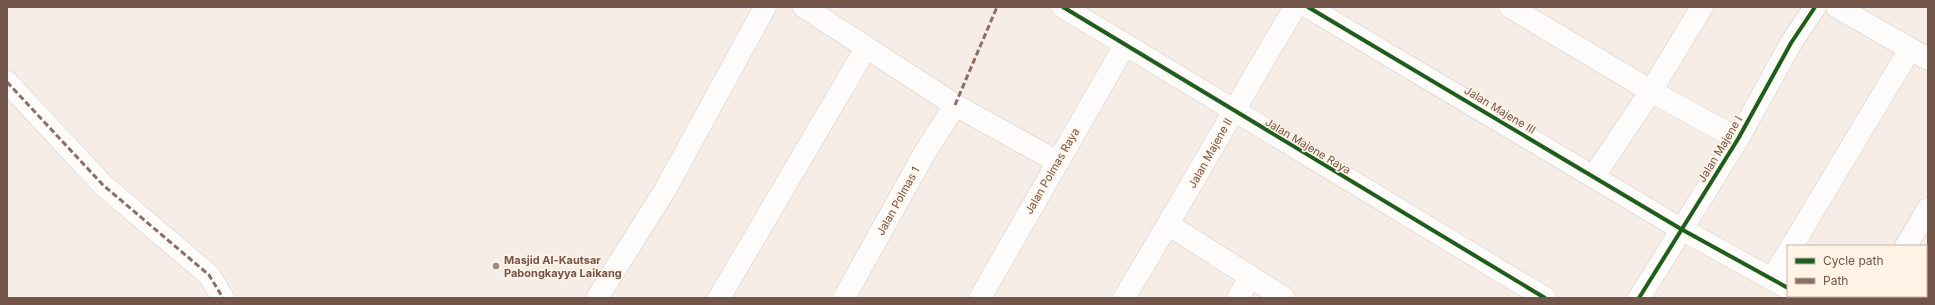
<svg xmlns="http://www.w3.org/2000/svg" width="1935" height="305" font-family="Inter,sans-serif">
	<rect width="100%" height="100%" fill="#f6eee6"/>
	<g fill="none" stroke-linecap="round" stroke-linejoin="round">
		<!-- minor casing -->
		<g stroke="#d7cbc4" stroke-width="23">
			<g id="minor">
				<path d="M804,7L955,105L1058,162"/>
				<path d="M1063,7L1545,298"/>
				<path d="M1308,7L1681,229L1788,288"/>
				<path d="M1510,7L1651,91L1738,139"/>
				<path d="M1837,7L1928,59"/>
				<path d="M7,82L103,185L209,275L223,298"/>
				<path d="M1594,176L1651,91L1702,7"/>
				<path d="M1169,225L1284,298"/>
				<path d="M1792,246L1910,49"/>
				<path d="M1906,246L1928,209"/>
				<path d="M1772,279L1788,252"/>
				<path d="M1802,296L1806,298"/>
				<path d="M597,298L665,190L765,7"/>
				<path d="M719,298L866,48"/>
				<path d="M844,298L924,154L955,105"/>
				<path d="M980,298L1125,45"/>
				<path d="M1124,298C1182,202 1237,104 1295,7"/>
				<path d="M1238,298L1250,277"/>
				<path d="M1639,298L1738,139L1791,43L1815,7"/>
				<path d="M1874,298L1875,296"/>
			</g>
		</g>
		<!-- minor -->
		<use href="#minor" stroke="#fefcfb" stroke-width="22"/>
		<!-- quiet -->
		<g stroke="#8d6e63" stroke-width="3" stroke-dasharray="6 3" stroke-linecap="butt">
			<path d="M7,82L103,185L209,275L223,298"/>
			<path d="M955,105L997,7"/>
		</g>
		<!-- cycleway casing -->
		<g stroke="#fff3e6" stroke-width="6">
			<g id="cycleway">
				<path d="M1063,7L1545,298"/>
				<path d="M1308,7L1681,229L1788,288"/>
				<path d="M1639,298L1738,139L1791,43L1815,7"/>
			</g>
		</g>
		<!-- cycleway -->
		<use href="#cycleway" stroke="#1b5e20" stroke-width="4"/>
	</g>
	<!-- markers -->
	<circle fill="#a08a7f" stroke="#fff3e6" stroke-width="1.5" cx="496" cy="266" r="4"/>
	<g text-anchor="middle" stroke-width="3" stroke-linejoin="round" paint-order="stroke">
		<!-- street labels -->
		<g font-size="11" fill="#725448" stroke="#fff3e6">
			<text transform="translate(1500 110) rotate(31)" y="4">Jalan Majene III</text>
			<text transform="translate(1308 146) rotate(31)" y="4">Jalan Majene Raya</text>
			<text transform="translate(1720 149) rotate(-59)" y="4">Jalan Majene I</text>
			<text transform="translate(1210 153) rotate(-61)" y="4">Jalan Majene II</text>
			<text transform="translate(1052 171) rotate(-60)" y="4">Jalan Polmas Raya</text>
			<text transform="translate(898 201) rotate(-61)" y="4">Jalan Polmas 1</text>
		</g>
		<!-- poi labels -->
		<g font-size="11" font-weight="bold" fill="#725448" stroke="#fff3e6" text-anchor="start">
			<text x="504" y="264">Masjid Al-Kautsar<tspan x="504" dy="13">Pabongkayya Laikang</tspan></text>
		</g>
	</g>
	<!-- border -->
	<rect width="1935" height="305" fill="none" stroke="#725448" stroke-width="16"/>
	<!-- legend -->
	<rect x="1787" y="245" width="140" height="52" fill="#fff3e6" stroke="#c7b3a7"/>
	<rect x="1795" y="258" width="20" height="6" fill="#1b5e20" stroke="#c7b3a7"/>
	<text x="1823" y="265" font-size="12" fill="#725448">Cycle path</text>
	<rect x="1795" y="278" width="20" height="6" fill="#8d6e63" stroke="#c7b3a7"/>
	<text x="1823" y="285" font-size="12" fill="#725448">Path</text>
</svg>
